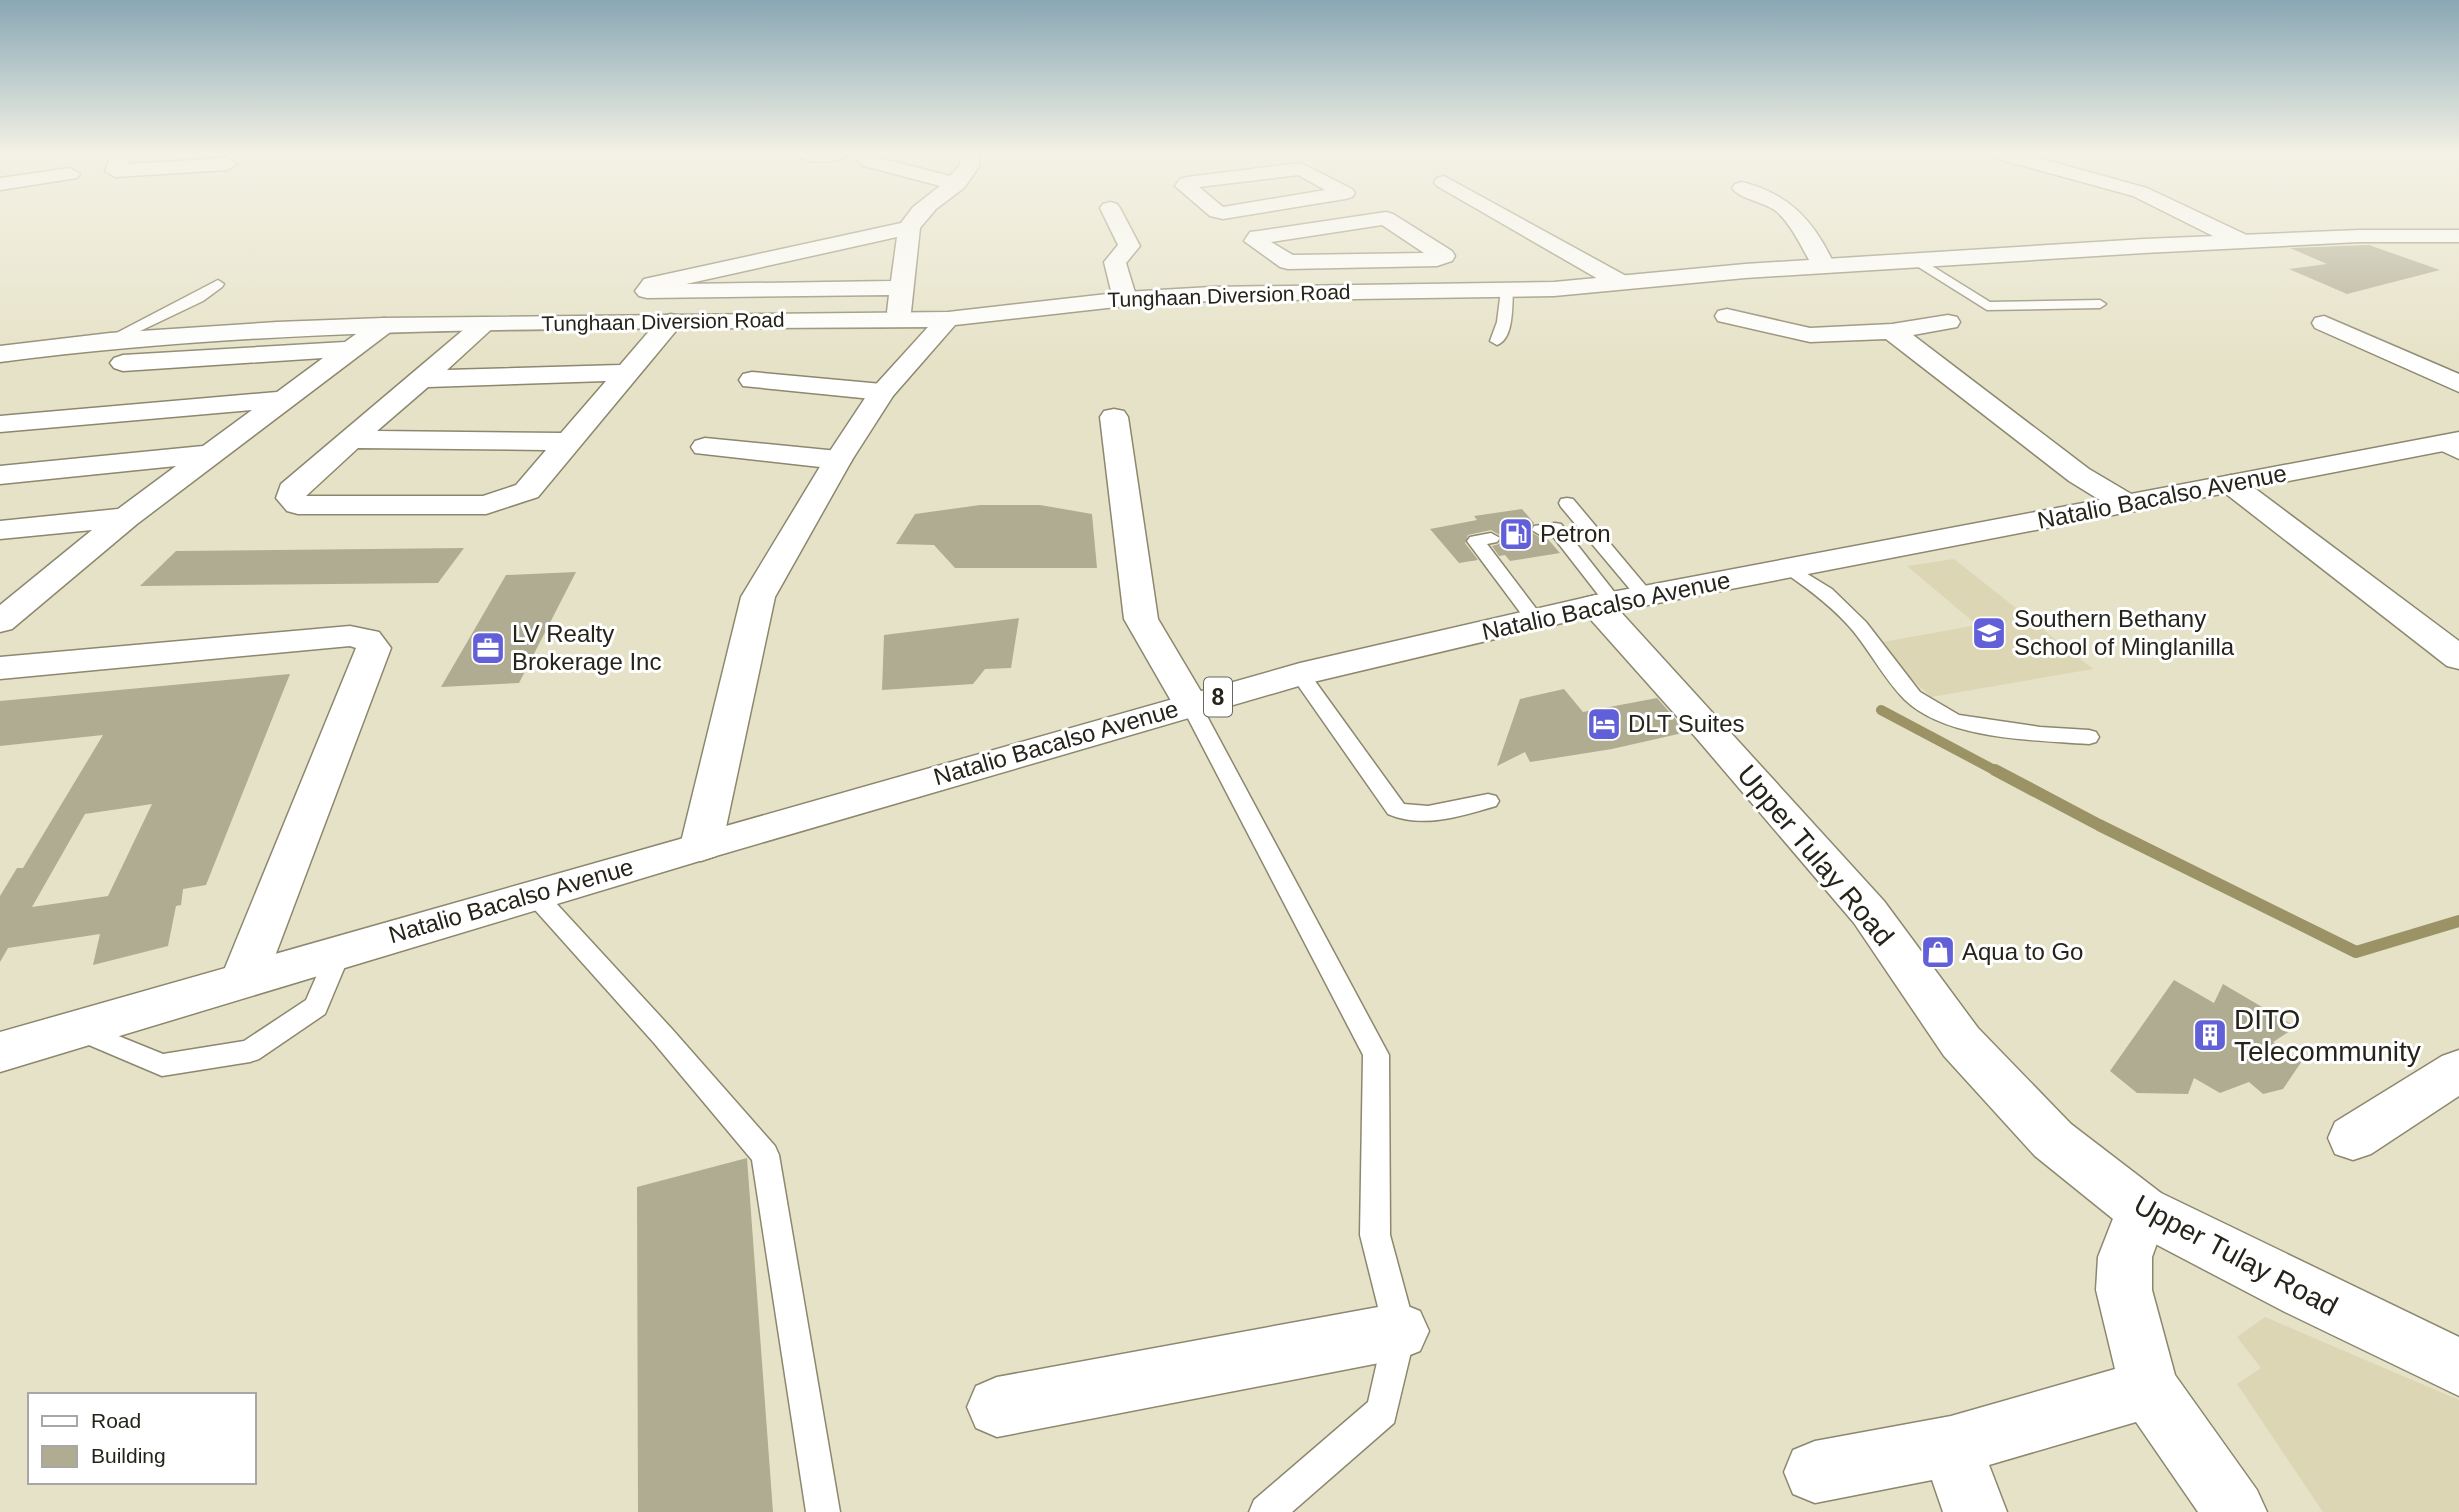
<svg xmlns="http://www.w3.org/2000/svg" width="2459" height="1512" font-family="Helvetica,sans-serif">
	<rect width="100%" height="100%" fill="#e6e2c7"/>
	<!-- built -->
	<g fill="#dcd6b5">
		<path d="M1954,559L2093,669L1931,697L1900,668L1883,642L1977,625L1907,566Z"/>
		<path d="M2265,1317L2459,1400V1512H2323L2237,1384L2261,1368L2237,1337Z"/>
	</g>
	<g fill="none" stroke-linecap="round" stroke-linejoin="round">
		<!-- stream-far1 -->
		<path stroke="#9b9366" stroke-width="10" d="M1881,710L1998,772"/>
		<!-- stream -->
		<path stroke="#9b9366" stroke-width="12" d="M1995,770L2099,825L2356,952L2459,921"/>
	</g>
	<!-- building -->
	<g fill="#b0ac92" fill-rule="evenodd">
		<path d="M2369,245L2440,270L2347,294L2289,269L2327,264L2290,248Z"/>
		<path d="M980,505H1040L1092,514L1097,568H955L934,545L896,544L915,514Z"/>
		<path d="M1522,509L1534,523L1530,529L1531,532L1539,537H1546L1560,553L1510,561L1505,555L1499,556L1492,546L1499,544L1503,537L1491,530L1468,535L1465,543L1478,560L1459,563L1430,529L1477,520L1474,516Z"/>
		<path d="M464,548L438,583L140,586L176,551Z"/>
		<path d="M576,572L519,683L441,687L506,575Z"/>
		<path d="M1019,618L1011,668L985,669L973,684L882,690L884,635Z"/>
		<path d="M290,674L206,885L183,889L181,905L176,906L168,946L93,965L100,934L8,948L0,962V896L17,868H23L103,735L0,746V701ZM152,804L108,896L32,907L85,814Z"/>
		<path d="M1564,689L1583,712L1657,698L1687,732L1612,749L1530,762L1525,752L1497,766L1520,699Z"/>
		<path d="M2174,980L2214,1003L2223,984L2296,1027L2273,1042L2302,1061L2283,1089L2263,1094L2249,1082L2220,1093L2194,1078L2188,1094L2137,1093L2110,1071Z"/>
		<path d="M747,1158L773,1512H638L637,1187Z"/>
	</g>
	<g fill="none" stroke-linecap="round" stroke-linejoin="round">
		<!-- lane casing -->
		<g stroke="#8c876e" stroke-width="3">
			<g id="lane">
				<path d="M1916,256L1990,302L2100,300L2106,304L2100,308L1987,310L1912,263V257Z"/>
				<path d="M218,280L224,284L222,287L203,301L115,343L110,344L103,340Z"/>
				<path d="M1507,286L1513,290C1512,306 1514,339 1497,345L1490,341L1497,322L1501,290Z"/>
				<path d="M2438,439L2459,448V459L2433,447L2430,444Z"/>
				<path d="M1567,498L1573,499L1651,592L1654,596L1651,600H1639L1561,507L1559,503L1561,499Z"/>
				<path d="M1555,523L1561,524L1619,598L1622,602L1619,606H1607L1551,534L1540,535L1532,530L1534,526Z"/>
				<path d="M1491,533L1500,538L1497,542L1487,544L1544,619L1542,623H1528L1467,541L1470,537Z"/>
				<path d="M1791,564L1832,589L1866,622L1920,692L1959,715L2040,727L2089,730L2096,732L2099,737L2096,742L2089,744C2034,740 1947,740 1905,700C1885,680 1871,653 1854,632C1834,608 1810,590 1785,573L1782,569L1785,565Z"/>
				<path d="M1300,668L1307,670L1404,804L1428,806L1488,794L1496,796L1499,801L1496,806C1461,816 1423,829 1388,814L1290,674L1293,670Z"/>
				<path d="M1191,699L1198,701L1201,705L1389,1055L1390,1235L1416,1331L1394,1423L1292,1512H1249L1254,1500L1368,1402L1384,1331L1360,1235L1363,1055L1181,705L1184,701Z"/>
				<path d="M535,886L543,889L672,1029L775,1146L779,1155L840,1512H806L752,1160L654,1043L527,901L523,895L527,889Z"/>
				<path d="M339,943L348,945L351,952L325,1014L259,1059L250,1062L162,1076L70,1037L66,1030L70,1023L79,1020L163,1054L244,1041L306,1000L330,945Z"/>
			</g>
		</g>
		<!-- street casing -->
		<g stroke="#8c876e" stroke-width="3">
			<g id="street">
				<path d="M112,154H131L127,164L227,158L237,164L227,170L115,177L105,171Z"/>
				<path d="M796,154H849C841,164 804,164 796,154Z"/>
				<path d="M959,154H978L980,165L964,188L936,209L920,228L911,312L908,317L899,319L890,317L887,312L889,295L647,298L639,296L635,291L644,279L901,223L913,207L940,186L861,165L858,161L861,157L868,155L950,176L960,165ZM897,237L891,281L686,284Z"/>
				<path d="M1993,154H2024L2147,188L2251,237L2254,242L2251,247H2235L2133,196L1995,158Z"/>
				<path d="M1301,163L1352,189L1355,193L1352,197L1345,199L1223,219L1210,216L1175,186L1180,179L1187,177ZM1298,175L1325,190L1223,207L1199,187Z"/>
				<path d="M70,168L80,174L77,178L0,190V178Z"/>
				<path d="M1444,176L1628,277L1632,282L1628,287H1612L1437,186L1434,182L1437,178Z"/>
				<path d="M1742,182C1790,194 1815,222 1835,266L1832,271H1816C1802,251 1795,228 1776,211C1763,201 1741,200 1732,188L1735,184Z"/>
				<path d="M1110,202L1117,204L1120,208L1140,246L1126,263L1137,299L1133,304H1117L1113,299L1104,262L1118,245L1100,208L1103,204Z"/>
				<path d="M1386,212L1393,214L1452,251L1455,256L1452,261L1437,266L1288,269L1280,267L1244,241L1250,232L1258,231ZM1382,225L1424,253L1293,255L1271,242Z"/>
				<path d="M1727,309L1810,328L1892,324L1948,315L1957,317L1960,322L1957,327L1913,335L2089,469L2138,498L2142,504L2138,510L2127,513L2116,510L2069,481L1886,339L1810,342L1718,321L1715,316L1718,311Z"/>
				<path d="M671,314L680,316L683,321L680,326L538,497L486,514H298L287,511L276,498L281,484L475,320L484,318L493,320L496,325L447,370L620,365L662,316ZM606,381L561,433L377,431L428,387ZM358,448L546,450L516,485L483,496H306Z"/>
				<path d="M2324,316L2459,374V392L2315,328L2312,323L2315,318Z"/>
				<path d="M384,318L393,320L396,325L393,330L137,524L12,629L0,632V605L92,530L0,539V521L118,509L176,466L0,484V466L203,446L252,410L0,432V416L277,392L323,358L123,371L114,368L110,363L114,358L123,355L345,342L375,320Z"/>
				<path d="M752,372L882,384L891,386L895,392L891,398L882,400L743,386L739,380L743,374Z"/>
				<path d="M1114,409L1124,411L1128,417L1158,619L1209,705L1204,713L1191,717L1178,713L1124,619L1100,417L1104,411Z"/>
				<path d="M705,438L838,451L848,454L852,460L848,466L838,469L695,453L691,447L695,441Z"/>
				<path d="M2231,475L2241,478L2459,641V669L2447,666L2221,490L2216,484L2221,478Z"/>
				<path d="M350,626L379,632L391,648L266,980L259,993L243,998L227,993L220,980L356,648L350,646L0,679V657Z"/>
				<path d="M2459,1050V1096L2371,1154L2353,1160L2335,1154L2328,1138L2335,1122L2442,1056Z"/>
				<path d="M2142,1186L2161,1193L2169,1210L2152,1257V1290L2175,1375L2257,1490L2267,1512H2198L2136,1422L1989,1465L2007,1512H1943L1932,1480L1815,1503L1793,1494L1784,1472L1793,1450L1815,1441L1951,1416L2115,1369L2096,1290L2098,1257L2123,1193Z"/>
				<path d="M1400,1303L1420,1311L1429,1331L1420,1351L1400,1359L997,1437L976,1428L967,1407L976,1386L997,1377Z"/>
			</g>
		</g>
		<!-- secondary casing -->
		<g stroke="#8c876e" stroke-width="3">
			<g id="secondary">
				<path d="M2359,230H2459V242H2359L2144,253L1745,278L1554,296L1211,301L1125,306L955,325L893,396L852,460L775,597L722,846L716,856L701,861L686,856L680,846L741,597L824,460L869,392L928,327C618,330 307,322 0,362V346L110,333L277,322L384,318L948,312L1125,292L1211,287L1554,282L1745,264L2144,239Z"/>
				<path d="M1596,595L1608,598L1884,901L1978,1028L2071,1124L2161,1193L2459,1337V1396L2283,1311L2123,1227L2035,1156L1944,1056L1854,923L1698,740L1584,612L1579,605L1584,598Z"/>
			</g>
		</g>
		<!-- highway casing -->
		<g stroke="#8c876e" stroke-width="3">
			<path id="highway" d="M2459,432V448L1596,615L1309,683L716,856L0,1072V1032L1300,663L1596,595Z"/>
		</g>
		<!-- lane -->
		<use href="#lane" fill="#fff" fill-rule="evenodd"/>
		<!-- street -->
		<use href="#street" fill="#fff" fill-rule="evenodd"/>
		<!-- secondary -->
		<use href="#secondary" fill="#fff" fill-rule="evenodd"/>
		<!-- highway -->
		<use href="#highway" fill="#fff" fill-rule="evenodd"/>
	</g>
	<!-- sky -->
	<linearGradient id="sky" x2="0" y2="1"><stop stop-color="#89a7b4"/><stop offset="0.42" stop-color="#f4f2e6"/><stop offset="1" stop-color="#f4f2e6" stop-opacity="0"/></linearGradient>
	<rect width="2459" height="366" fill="url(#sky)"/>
	<!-- icons -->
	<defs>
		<g id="fuel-square" transform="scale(1.75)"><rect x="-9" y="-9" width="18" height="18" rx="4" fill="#6260d9" stroke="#fff"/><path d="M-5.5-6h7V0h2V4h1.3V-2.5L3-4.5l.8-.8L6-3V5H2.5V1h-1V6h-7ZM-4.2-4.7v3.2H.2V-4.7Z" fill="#fff"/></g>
		<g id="school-square" transform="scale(1.75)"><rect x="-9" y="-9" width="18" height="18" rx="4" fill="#6260d9" stroke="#fff"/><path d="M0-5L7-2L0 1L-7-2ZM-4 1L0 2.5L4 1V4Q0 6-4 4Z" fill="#fff"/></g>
		<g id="office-square" transform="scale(1.75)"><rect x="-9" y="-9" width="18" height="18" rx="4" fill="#6260d9" stroke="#fff"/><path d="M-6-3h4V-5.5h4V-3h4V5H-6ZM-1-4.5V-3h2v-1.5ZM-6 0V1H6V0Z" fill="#fff"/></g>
		<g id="hotel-square" transform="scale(1.75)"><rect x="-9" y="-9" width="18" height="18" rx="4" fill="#6260d9" stroke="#fff"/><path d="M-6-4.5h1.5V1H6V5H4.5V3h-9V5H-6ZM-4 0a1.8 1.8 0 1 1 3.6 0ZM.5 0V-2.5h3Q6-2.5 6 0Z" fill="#fff"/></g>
		<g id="shop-square" transform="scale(1.75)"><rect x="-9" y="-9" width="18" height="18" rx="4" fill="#6260d9" stroke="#fff"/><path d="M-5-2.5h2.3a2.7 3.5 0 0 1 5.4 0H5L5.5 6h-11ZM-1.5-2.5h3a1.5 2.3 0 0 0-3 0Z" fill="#fff"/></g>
		<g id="building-square" transform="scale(1.75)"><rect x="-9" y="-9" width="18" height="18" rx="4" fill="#6260d9" stroke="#fff"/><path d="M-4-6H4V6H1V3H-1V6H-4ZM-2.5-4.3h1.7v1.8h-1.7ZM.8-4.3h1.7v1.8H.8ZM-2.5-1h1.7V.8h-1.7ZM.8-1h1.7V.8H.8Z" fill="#fff"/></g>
	</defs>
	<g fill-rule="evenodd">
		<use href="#fuel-square" x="1516" y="534"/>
		<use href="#school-square" x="1989" y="633"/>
		<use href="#office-square" x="488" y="648"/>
		<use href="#hotel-square" x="1604" y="724"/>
		<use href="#shop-square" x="1938" y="952"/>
		<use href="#building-square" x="2210" y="1035"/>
	</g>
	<g text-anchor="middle" stroke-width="6" stroke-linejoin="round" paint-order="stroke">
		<!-- far-street labels -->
		<g font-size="21" fill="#26241a" stroke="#fff">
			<text transform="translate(1229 296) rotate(-2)" y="7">Tunghaan Diversion Road</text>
			<text transform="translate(663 322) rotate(-1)" y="7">Tunghaan Diversion Road</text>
		</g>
		<!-- shield labels -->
		<rect fill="#fff" stroke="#67665f" stroke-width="2" x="1204" y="677.5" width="28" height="39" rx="5"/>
		<g font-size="23" font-weight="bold" fill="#26241a">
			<text x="1218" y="705">8</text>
		</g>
		<!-- street labels -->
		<g font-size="24" fill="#26241a" stroke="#fff">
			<text transform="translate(2162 497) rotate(-11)" y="8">Natalio Bacalso Avenue</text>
			<text transform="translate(1606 606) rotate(-12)" y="8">Natalio Bacalso Avenue</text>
			<text transform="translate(1056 743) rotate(-16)" y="8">Natalio Bacalso Avenue</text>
			<text transform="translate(511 901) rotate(-16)" y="8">Natalio Bacalso Avenue</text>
		</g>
		<!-- poi labels -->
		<g font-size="24" fill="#26241a" stroke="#fff" text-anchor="start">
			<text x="1540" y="542">Petron</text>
			<text x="2014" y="627">Southern Bethany<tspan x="2014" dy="28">School of Minglanilla</tspan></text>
			<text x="512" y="642">LV Realty<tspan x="512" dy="28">Brokerage Inc</tspan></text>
			<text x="1628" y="732">DLT Suites</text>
			<text x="1962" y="960">Aqua to Go</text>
		</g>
		<!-- near-street labels -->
		<g font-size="28" fill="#26241a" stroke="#fff">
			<text transform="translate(1816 855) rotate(50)" y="10">Upper Tulay Road</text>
			<text transform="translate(2236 1255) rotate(28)" y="10">Upper Tulay Road</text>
		</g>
		<!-- near-poi labels -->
		<g font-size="28" fill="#26241a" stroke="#fff" text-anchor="start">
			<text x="2234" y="1029">DITO<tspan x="2234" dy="32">Telecommunity</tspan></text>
		</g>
	</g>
	<!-- legend -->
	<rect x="28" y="1393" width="228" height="91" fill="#ffffff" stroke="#a8a7a3" stroke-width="2"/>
	<rect x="42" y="1416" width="35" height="10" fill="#ffffff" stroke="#a8a7a3" stroke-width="2"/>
	<text x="91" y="1428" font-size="21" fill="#26241a">Road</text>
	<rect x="42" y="1446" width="35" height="21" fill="#b0ac92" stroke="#a8a7a3" stroke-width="2"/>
	<text x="91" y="1463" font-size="21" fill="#26241a">Building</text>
</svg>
